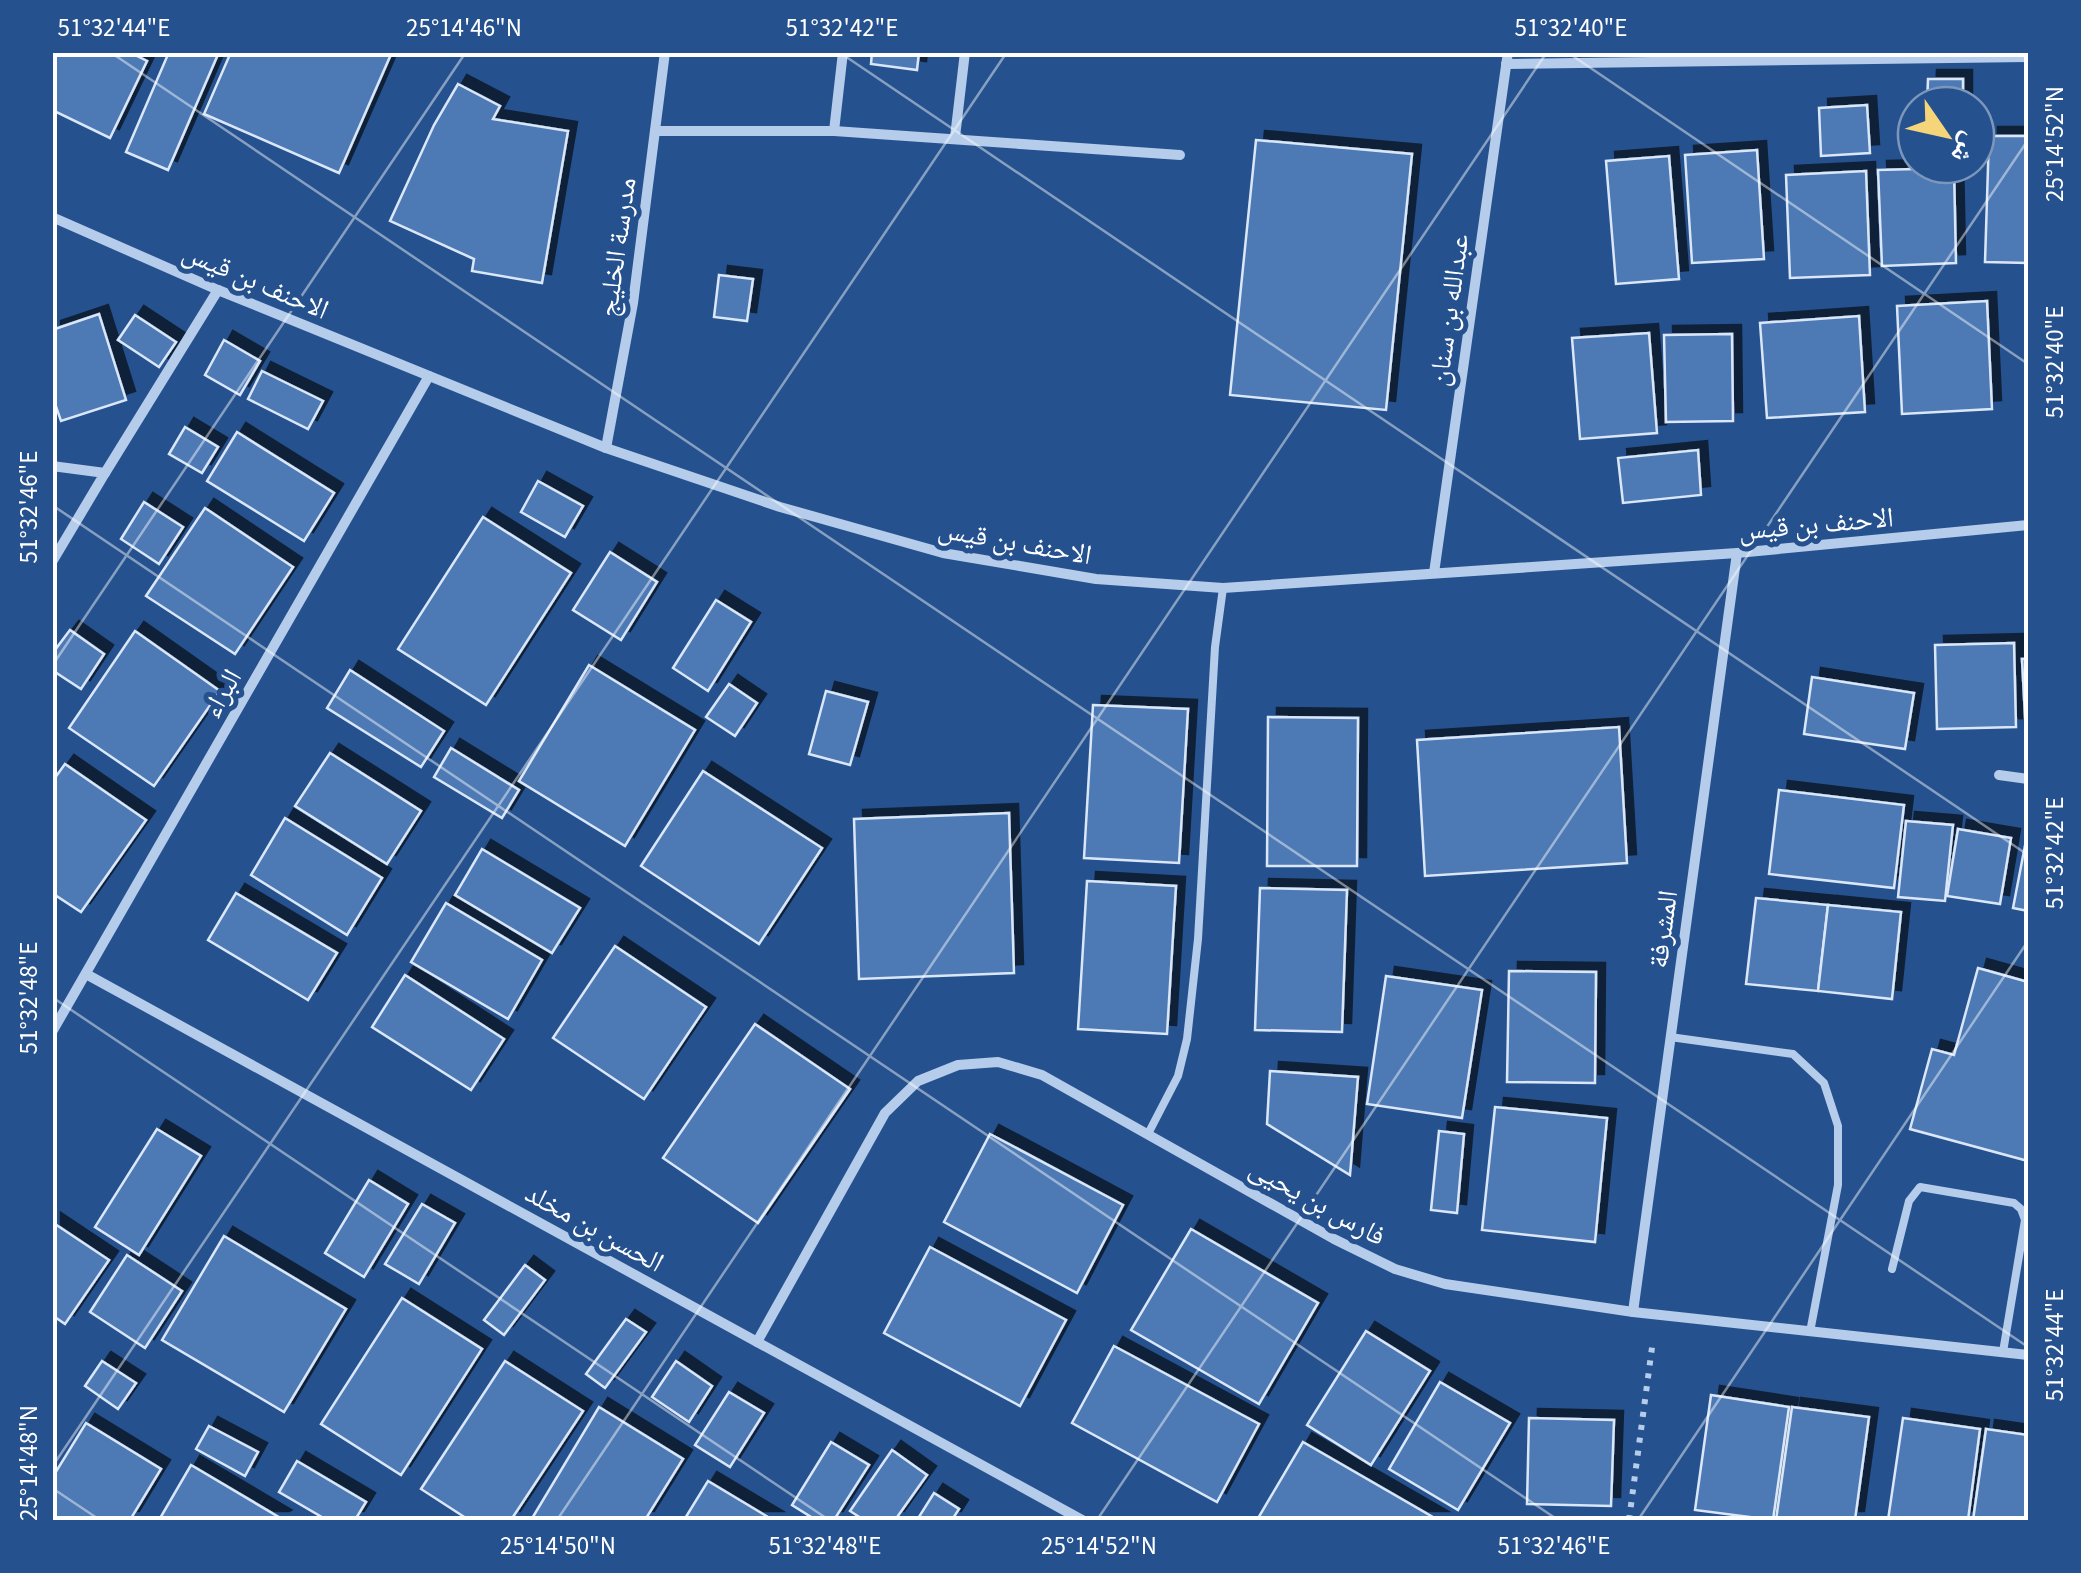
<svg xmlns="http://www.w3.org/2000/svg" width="2081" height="1573" font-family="'Source Sans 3','Noto Naskh Arabic',sans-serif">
	<defs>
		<filter id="shadow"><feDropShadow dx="9" dy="-9" stdDeviation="0" flood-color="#0009"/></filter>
	</defs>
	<rect width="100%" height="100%" fill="#25518e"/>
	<!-- building -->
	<g fill="#4e79b5" stroke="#dae7f8" stroke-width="2.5" filter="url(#shadow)">
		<path d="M52,52H129L147,61L110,138L52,110Z"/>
		<path d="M169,52H219L168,170L126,152Z"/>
		<path d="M231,52H392L339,173L204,114Z"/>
		<path d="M872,52H919L917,70L871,64Z"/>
		<path d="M1928,79H1963V105H1927Z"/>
		<path d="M458,84L500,106L493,119L568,131L542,283L472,271L474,259L390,221L434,125Z"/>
		<path d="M1867,105L1870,153L1821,156L1819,108Z"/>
		<path d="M1989,136H2028V263L1985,262Z"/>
		<path d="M1256,140L1412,154L1386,410L1230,395Z"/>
		<path d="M1757,150L1764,259L1692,263L1685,155Z"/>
		<path d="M1669,156L1679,279L1616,284L1606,161Z"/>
		<path d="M1954,168L1956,263L1882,266L1878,170Z"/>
		<path d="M1866,171L1870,275L1790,278L1786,175Z"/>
		<path d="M719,275L753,279L747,321L714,317Z"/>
		<path d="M1987,301L1992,409L1902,414L1897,306Z"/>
		<path d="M99,314L126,400L61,421L52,395V330Z"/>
		<path d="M135,315L176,342L159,367L118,340Z"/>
		<path d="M1859,316L1865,412L1767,418L1760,323Z"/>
		<path d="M1649,333L1657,433L1580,439L1572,338Z"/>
		<path d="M1732,334L1733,421L1666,422L1664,335Z"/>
		<path d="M224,340L260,361L240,395L205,375Z"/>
		<path d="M262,371L323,401L308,429L248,399Z"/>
		<path d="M185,427L218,447L202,473L169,454Z"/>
		<path d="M237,432L334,493L304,541L207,481Z"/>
		<path d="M1698,450L1701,495L1623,503L1618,458Z"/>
		<path d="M538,481L583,506L565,537L521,512Z"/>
		<path d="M144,502L183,527L159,564L121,539Z"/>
		<path d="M205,508L293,567L235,654L146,596Z"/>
		<path d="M483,517L571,573L486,705L398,649Z"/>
		<path d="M610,552L657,582L621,640L573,610Z"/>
		<path d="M716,600L751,622L708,691L673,668Z"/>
		<path d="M70,630L104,654L81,689L52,670V654Z"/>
		<path d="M135,631L220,691L154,786L69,728Z"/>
		<path d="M2014,643L2016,727L1937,729L1935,645Z"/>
		<path d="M2022,659H2028V734H2026Z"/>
		<path d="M589,665L695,730L625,846L519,781Z"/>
		<path d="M350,670L444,731L421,767L327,708Z"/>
		<path d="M1812,677L1914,693L1905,749L1804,734Z"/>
		<path d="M729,684L757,703L735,736L706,717Z"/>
		<path d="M826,691L868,702L850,765L809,754Z"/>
		<path d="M1093,705L1188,709L1179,863L1084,858Z"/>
		<path d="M1268,717L1358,718L1357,866H1267Z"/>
		<path d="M1619,727L1627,863L1425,876L1417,740Z"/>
		<path d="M451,748L519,790L502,818L434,777Z"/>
		<path d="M330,753L421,811L387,864L295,806Z"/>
		<path d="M65,764L146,820L81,912L52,893V782Z"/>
		<path d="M703,771L822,848L759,944L641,866Z"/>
		<path d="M1779,790L1904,805L1894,888L1769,874Z"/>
		<path d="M1009,813L1014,973L859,979L854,819Z"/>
		<path d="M285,818L382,878L347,935L251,875Z"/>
		<path d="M1906,821L1953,825L1945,901L1898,897Z"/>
		<path d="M1958,829L2011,838L2000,904L1947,896Z"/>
		<path d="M2028,830V911L2013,908Z"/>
		<path d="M482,849L580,908L552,953L455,895Z"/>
		<path d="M1087,881L1176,886L1167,1034L1078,1029Z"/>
		<path d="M1260,888L1347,890L1342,1032L1255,1030Z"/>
		<path d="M236,893L337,953L308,1000L208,940Z"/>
		<path d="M1756,898L1828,905L1818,991L1746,984Z"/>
		<path d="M446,903L542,960L508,1019L411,962Z"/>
		<path d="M1828,905L1901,912L1892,999L1818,991Z"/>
		<path d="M615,946L706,1007L644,1099L553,1038Z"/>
		<path d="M1978,968L2028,982V1161L1910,1129L1932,1049L1954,1055Z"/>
		<path d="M1509,971L1596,972L1595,1083L1507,1082Z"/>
		<path d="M405,975L504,1039L471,1090L372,1027Z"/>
		<path d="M1386,976L1482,990L1462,1118L1367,1104Z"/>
		<path d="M755,1024L850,1089L758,1223L663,1158Z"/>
		<path d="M1270,1071L1358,1077L1350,1175L1267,1124Z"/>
		<path d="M1495,1107L1607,1118L1595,1242L1482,1230Z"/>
		<path d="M157,1129L201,1156L139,1255L95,1227Z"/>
		<path d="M1439,1131L1464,1134L1457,1213L1431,1210Z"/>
		<path d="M990,1134L1123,1205L1077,1293L944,1222Z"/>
		<path d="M369,1180L408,1204L364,1277L325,1253Z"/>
		<path d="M422,1204L455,1223L419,1284L385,1264Z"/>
		<path d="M52,1222L109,1260L65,1324L52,1315Z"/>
		<path d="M1191,1229L1318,1303L1259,1404L1131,1330Z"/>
		<path d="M224,1236L346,1309L284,1412L162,1340Z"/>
		<path d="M930,1247L1066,1320L1020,1406L884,1333Z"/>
		<path d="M127,1255L182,1291L145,1348L90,1312Z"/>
		<path d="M525,1265L545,1280L504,1335L484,1320Z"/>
		<path d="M402,1298L482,1349L401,1475L321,1424Z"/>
		<path d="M626,1319L646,1332L605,1388L586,1374Z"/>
		<path d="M1366,1331L1430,1371L1371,1465L1307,1425Z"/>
		<path d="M1114,1346L1259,1424L1217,1502L1072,1423Z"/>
		<path d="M102,1361L136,1383L118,1409L85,1386Z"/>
		<path d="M505,1361L583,1411L511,1520H469L421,1489Z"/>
		<path d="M676,1361L712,1386L689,1422L652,1397Z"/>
		<path d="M1440,1382L1510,1423L1458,1510L1389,1469Z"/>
		<path d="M729,1392L764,1413L730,1467L695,1445Z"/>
		<path d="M1711,1395L1789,1407L1773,1520L1695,1510Z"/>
		<path d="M599,1407L683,1459L645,1520H531Z"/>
		<path d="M1792,1407L1869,1417L1855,1520H1776Z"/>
		<path d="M1529,1418L1614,1420L1611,1506L1527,1504Z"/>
		<path d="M1903,1418L1980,1429L1968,1520H1888Z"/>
		<path d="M86,1423L161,1469L130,1520H52V1478Z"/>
		<path d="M209,1426L258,1452L245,1476L196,1449Z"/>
		<path d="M1986,1429L2028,1435V1520H1973Z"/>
		<path d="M831,1442L869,1465L834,1520H816L792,1505Z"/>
		<path d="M1303,1442L1438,1520H1257Z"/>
		<path d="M892,1450L927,1475L895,1520H864L850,1511Z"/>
		<path d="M297,1461L366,1502L355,1520H327L279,1492Z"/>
		<path d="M191,1465L282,1519L280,1520H159Z"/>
		<path d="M708,1481L773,1520H684Z"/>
		<path d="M934,1493L959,1509L952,1520H917Z"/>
	</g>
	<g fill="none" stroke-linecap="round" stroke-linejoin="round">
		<!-- path -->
		<path stroke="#b5cceb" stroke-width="6" stroke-dasharray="5 8" stroke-linecap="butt" d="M1629,1520L1653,1340"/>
		<!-- lane -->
		<g stroke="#b5cceb" stroke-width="8">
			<path d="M1670,1037L1793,1054L1824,1083L1838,1126V1185L1810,1332"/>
			<path d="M1149,1132L1178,1076L1187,1039L1198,939L1215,647L1223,588"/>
			<path d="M1892,1269L1909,1201L1920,1187L2014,1203L2021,1209L2025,1220L2003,1352"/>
		</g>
		<!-- street -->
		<g stroke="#b5cceb" stroke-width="10">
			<path d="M1506,64L2028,57"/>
			<path d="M655,131H834L1180,155"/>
			<path d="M834,131L843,52"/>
			<path d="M955,137L965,52"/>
			<path d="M52,217L218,290L606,448L780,507L943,553L1096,579L1223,588L1737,553L2028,525"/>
			<path d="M606,448L633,303L665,52"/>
			<path d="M52,466L105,473L52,562"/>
			<path d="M105,473L218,290"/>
			<path d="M1434,573L1508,52"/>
			<path d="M1999,775L2028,779"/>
			<path d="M86,974L1082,1520"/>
			<path d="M52,1032L429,376"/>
			<path d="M1633,1312L1737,553"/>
			<path d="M757,1342L885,1113L918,1081L958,1065L998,1062L1042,1075L1334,1239L1395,1269L1445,1284L1633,1312L2028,1355"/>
		</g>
	</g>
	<!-- ticks -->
	<path fill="none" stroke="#fff" stroke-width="2.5" stroke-opacity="0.45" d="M110,52L2028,1347M839,52L2028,855M1567,52L2028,364M52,505L1558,1520M52,666L466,52M52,997L829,1520M52,1467L1007,52M52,1488L100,1520M557,1520L1547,52M1097,1520L2028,140M1638,1520L2028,941"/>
	<g text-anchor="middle" stroke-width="10" stroke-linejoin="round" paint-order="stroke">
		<!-- street labels -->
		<g font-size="28" fill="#fff" stroke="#25518e">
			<text transform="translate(616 247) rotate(-82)" y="10">مدرسة الخليج</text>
			<text transform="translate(256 280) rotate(23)" y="10">الاحنف بن قيس</text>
			<text transform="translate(1448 310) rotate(-82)" y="10">عبدالله بن سنان</text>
			<text transform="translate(1816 523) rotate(-5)" y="10">الاحنف بن قيس</text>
			<text transform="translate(1015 541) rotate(10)" y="10">الاحنف بن قيس</text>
			<text transform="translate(221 693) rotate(-60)" y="10">البراء</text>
			<text transform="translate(1662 929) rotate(-82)" y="10">المشرفة</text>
			<text transform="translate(1318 1201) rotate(29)" y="10">فارس بن يحيى</text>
			<text transform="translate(595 1227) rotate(29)" y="10">الحسن بن مخلد</text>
		</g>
	</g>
	<!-- border -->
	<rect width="2081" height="1573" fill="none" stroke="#25518e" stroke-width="110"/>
	<!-- north arrow -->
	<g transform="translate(1946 135) rotate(124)"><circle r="48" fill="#25518e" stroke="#7c97bb" stroke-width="2.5"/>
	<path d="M0-8L18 38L0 25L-18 38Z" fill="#f5d47a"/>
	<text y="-15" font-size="28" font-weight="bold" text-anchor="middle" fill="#ffffff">ش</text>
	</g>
	<rect x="55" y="55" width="1971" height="1463" fill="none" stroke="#fff" stroke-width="4"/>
	<g font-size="25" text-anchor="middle" fill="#fff">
		<text x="114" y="36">51°32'44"E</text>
		<text x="464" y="36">25°14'46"N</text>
		<text x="842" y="36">51°32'42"E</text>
		<text x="1571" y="36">51°32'40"E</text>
		<text transform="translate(2054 144) rotate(-90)" y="9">25°14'52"N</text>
		<text transform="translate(2054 362) rotate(-90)" y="9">51°32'40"E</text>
		<text transform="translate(28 507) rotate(-90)" y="9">51°32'46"E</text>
		<text transform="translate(2054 853) rotate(-90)" y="9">51°32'42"E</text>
		<text transform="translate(28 998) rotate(-90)" y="9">51°32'48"E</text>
		<text transform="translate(2054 1345) rotate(-90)" y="9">51°32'44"E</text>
		<text transform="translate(28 1463) rotate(-90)" y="9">25°14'48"N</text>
		<text x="558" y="1554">25°14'50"N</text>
		<text x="825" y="1554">51°32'48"E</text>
		<text x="1099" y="1554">25°14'52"N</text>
		<text x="1554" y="1554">51°32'46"E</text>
	</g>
</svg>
